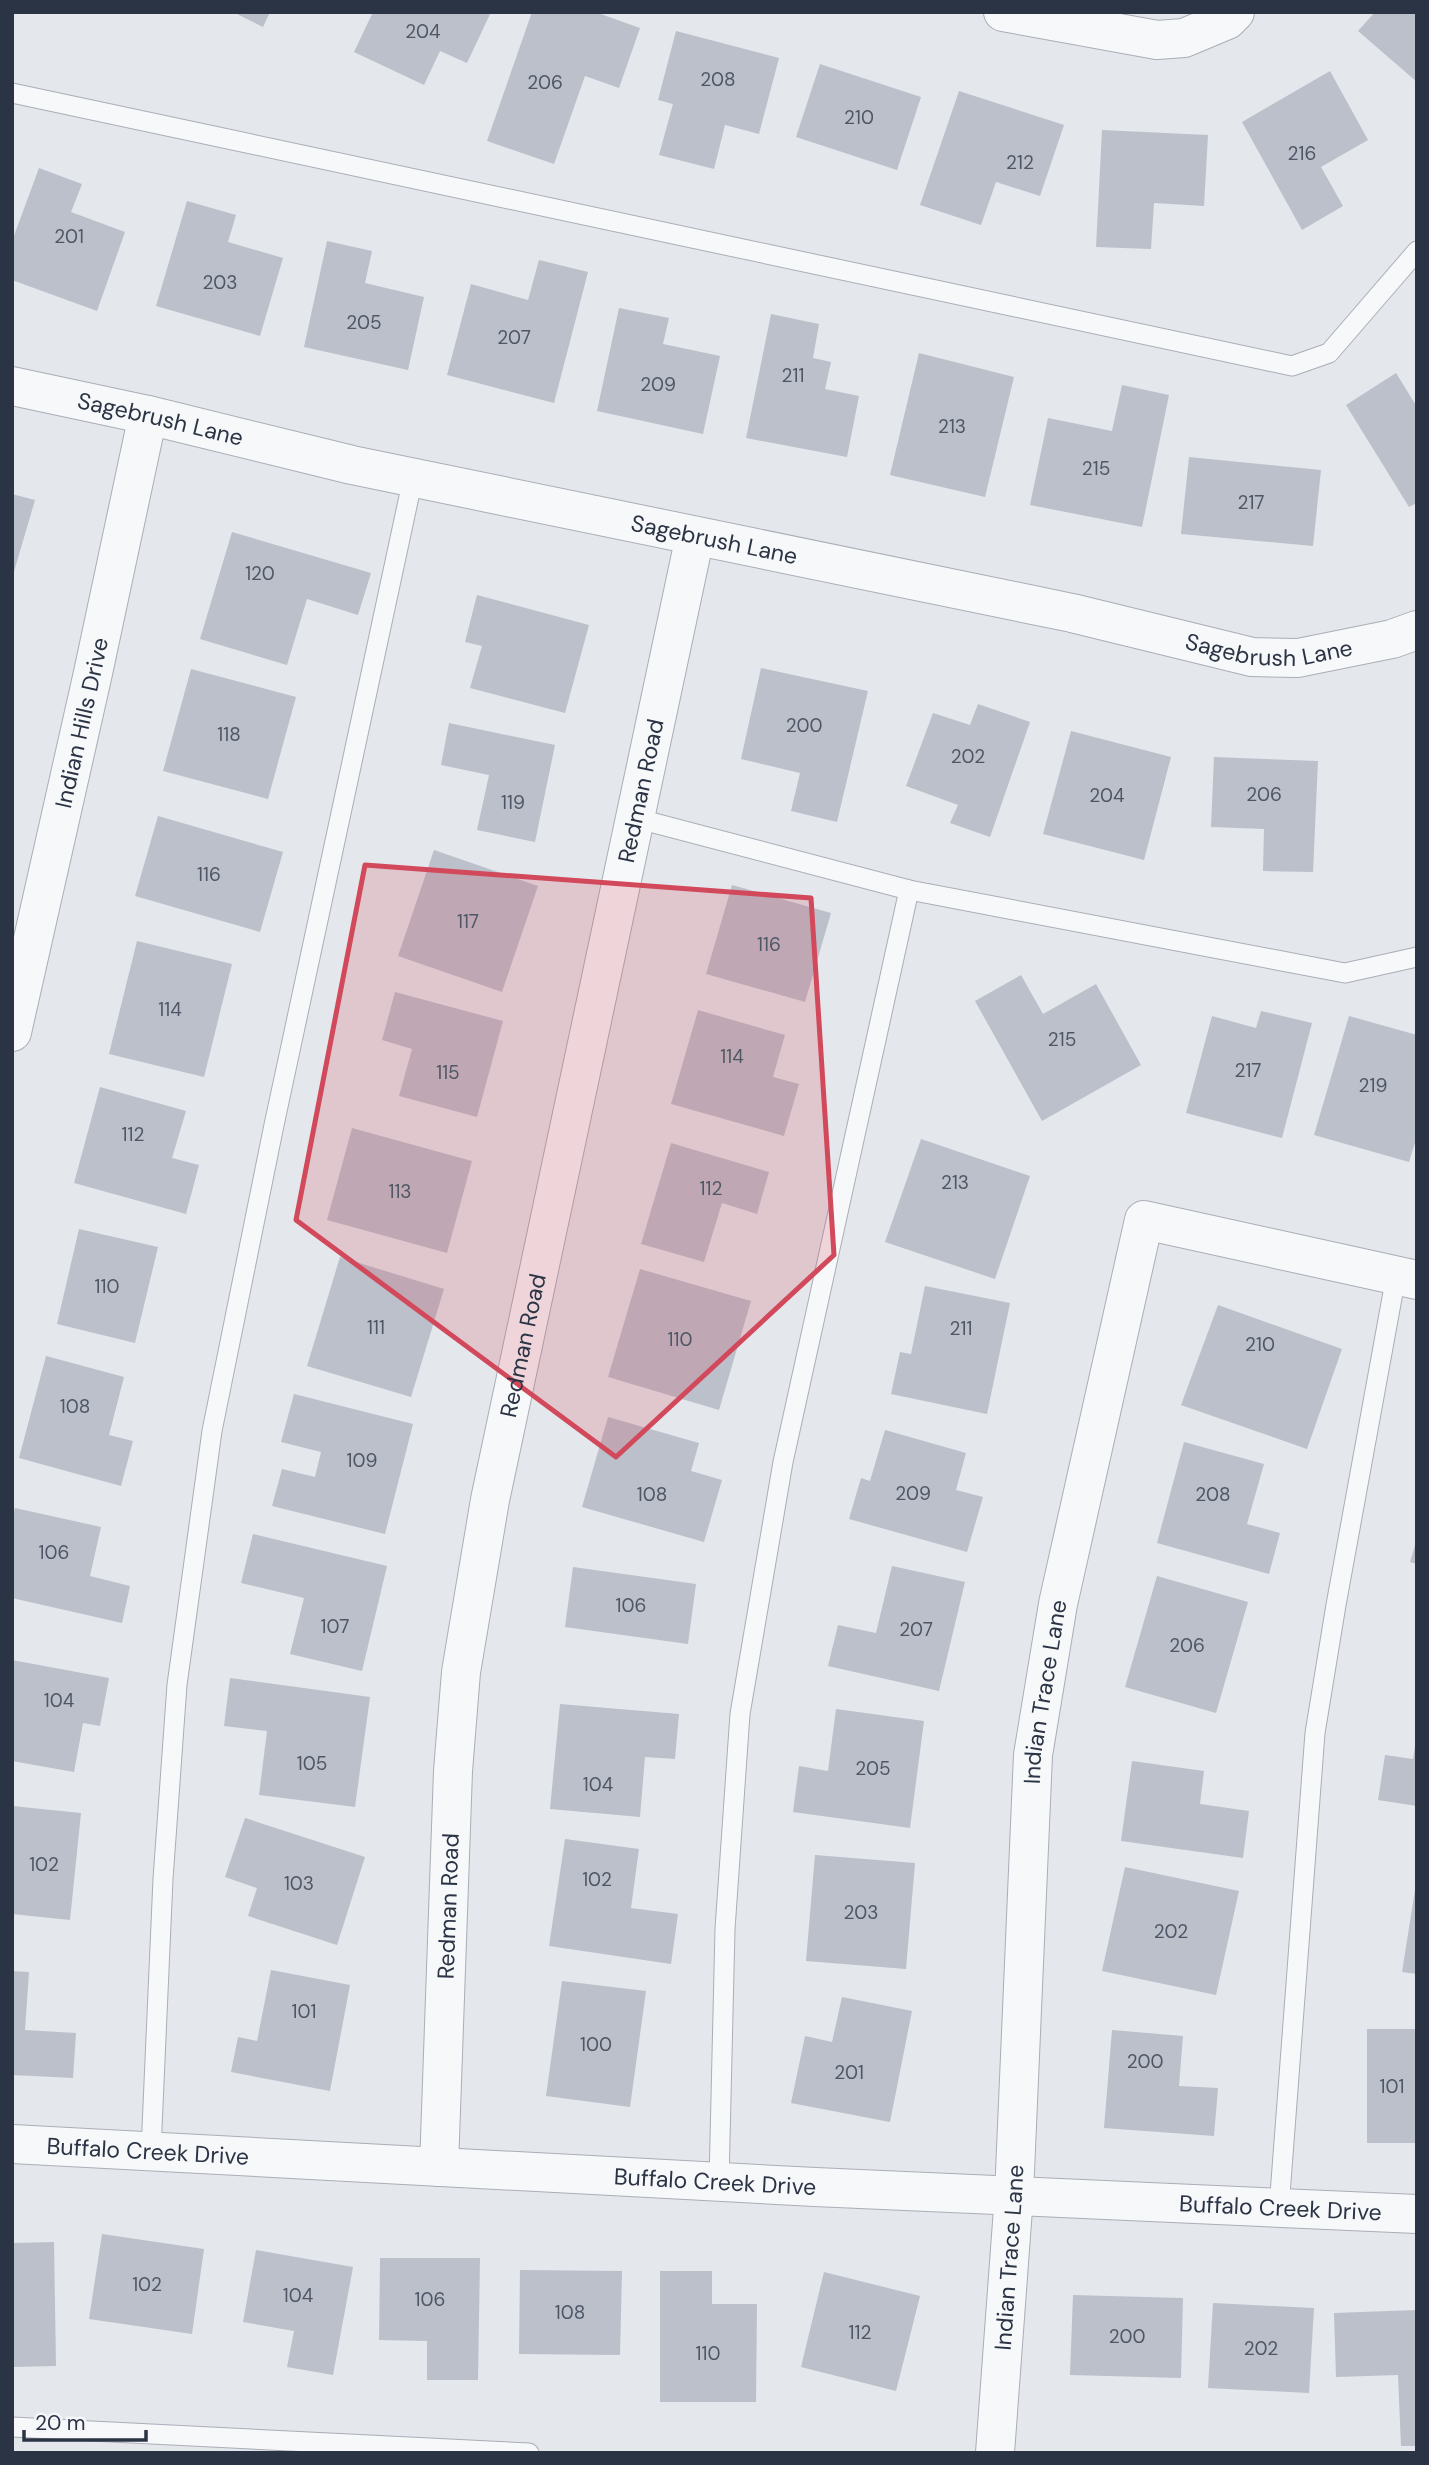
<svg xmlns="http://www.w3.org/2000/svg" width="1429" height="2465" font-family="'DM Sans',sans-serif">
	<rect width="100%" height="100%" fill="#e4e7ec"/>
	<!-- building -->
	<g fill="#bbc0ca">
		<path d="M233,12H270L263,27Z"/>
		<path d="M373,12H491L467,63L440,51L424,85L354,52Z"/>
		<path d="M532,12H595L640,28L619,88L585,76L554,164L487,141Z"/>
		<path d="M1375,12H1417V82L1358,31Z"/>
		<path d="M676,31L779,58L759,134L725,125L714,169L659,155L673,104L658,100Z"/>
		<path d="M820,64L921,97L897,170L796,137Z"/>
		<path d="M1330,71L1368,140L1321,167L1343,206L1302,230L1242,122Z"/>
		<path d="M959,91L1064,125L1040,196L996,182L981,225L920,205Z"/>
		<path d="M1102,130L1208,135L1204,206L1154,203L1151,249L1096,247Z"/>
		<path d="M39,168L82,184L71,212L125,232L97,311L12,280V241Z"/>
		<path d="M187,201L236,215L228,242L283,258L260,336L156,306Z"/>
		<path d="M327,241L372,251L365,283L424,297L408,370L304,347Z"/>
		<path d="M539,260L588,272L554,403L447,375L471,284L528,300Z"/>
		<path d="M619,308L669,318L663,344L720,356L703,434L597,411Z"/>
		<path d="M771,314L819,324L813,358L831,362L825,389L859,396L847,457L746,438Z"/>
		<path d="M919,353L1014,377L985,497L890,475Z"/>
		<path d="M1396,373L1417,407V503L1409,507L1346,405Z"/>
		<path d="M1122,385L1169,395L1142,527L1030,505L1048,418L1112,431Z"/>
		<path d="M1189,457L1321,470L1313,546L1181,534Z"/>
		<path d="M12,494L35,500L13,575H12Z"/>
		<path d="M232,532L371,573L358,615L307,599L287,665L200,639Z"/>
		<path d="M477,595L589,625L565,713L470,688L482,646L465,642Z"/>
		<path d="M761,668L868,691L837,822L791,811L800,773L741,759Z"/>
		<path d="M191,669L296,697L268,799L163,771Z"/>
		<path d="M978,704L1030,722L990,837L950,823L958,805L906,786L933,713L970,725Z"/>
		<path d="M449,723L555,745L535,842L477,830L489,775L441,765Z"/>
		<path d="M1071,731L1171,757L1144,860L1043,834Z"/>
		<path d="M1214,757L1318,761L1313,872L1263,871L1264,829L1211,827Z"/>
		<path d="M158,816L283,852L260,932L135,896Z"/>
		<path d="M434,850L538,886L502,992L398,956Z"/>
		<path d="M732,885L831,913L805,1002L706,974Z"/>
		<path d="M137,941L232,964L204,1077L109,1054Z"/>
		<path d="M1021,975L1043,1014L1096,984L1141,1065L1042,1121L975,1001Z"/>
		<path d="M395,992L503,1021L477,1117L399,1096L412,1049L382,1040Z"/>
		<path d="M698,1010L785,1035L773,1077L799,1084L784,1136L671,1104Z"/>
		<path d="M1261,1011L1312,1023L1282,1138L1186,1113L1212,1016L1256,1028Z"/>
		<path d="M1349,1016L1417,1035V1136L1409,1162L1314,1135Z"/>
		<path d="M100,1087L186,1111L172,1158L199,1165L186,1214L74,1183Z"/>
		<path d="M352,1128L472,1161L447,1253L327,1220Z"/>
		<path d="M921,1139L1030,1176L995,1279L885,1242Z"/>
		<path d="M671,1143L769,1172L757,1214L722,1203L704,1262L641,1244Z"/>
		<path d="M79,1229L158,1247L135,1343L57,1324Z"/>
		<path d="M340,1257L444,1289L411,1397L307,1366Z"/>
		<path d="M640,1269L751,1301L719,1410L608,1377Z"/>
		<path d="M925,1286L1010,1303L987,1414L891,1394L900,1352L911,1354Z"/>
		<path d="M1218,1305L1342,1349L1307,1449L1181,1405Z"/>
		<path d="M46,1356L124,1377L109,1435L133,1441L121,1486L19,1458Z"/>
		<path d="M294,1394L413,1424L385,1534L272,1506L282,1469L315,1477L321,1452L281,1442Z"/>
		<path d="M608,1417L699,1443L691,1471L722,1480L704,1542L582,1507Z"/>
		<path d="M885,1430L966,1453L956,1490L983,1497L967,1552L849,1519L861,1478L870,1481Z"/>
		<path d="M1184,1442L1264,1464L1247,1524L1280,1533L1269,1574L1157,1543Z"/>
		<path d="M15,1508L101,1527L90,1576L130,1586L122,1623L12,1598V1519Z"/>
		<path d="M253,1534L387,1566L362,1671L290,1654L304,1598L241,1583Z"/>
		<path d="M1416,1542H1417V1564L1410,1562Z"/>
		<path d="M892,1566L965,1582L939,1691L828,1666L838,1625L876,1633Z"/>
		<path d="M573,1567L696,1584L688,1644L565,1627Z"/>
		<path d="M1157,1576L1248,1602L1216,1713L1125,1687Z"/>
		<path d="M12,1660L109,1678L100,1726L83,1723L74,1772L12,1761Z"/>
		<path d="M230,1678L370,1697L355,1807L259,1795L267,1731L224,1726Z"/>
		<path d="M560,1704L679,1714L675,1759L645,1757L640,1817L550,1809Z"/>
		<path d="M836,1709L924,1721L910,1828L793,1812L799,1766L828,1771Z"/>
		<path d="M1415,1746L1417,1806L1378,1800L1385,1755L1413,1759Z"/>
		<path d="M1132,1761L1204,1771L1200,1804L1249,1811L1243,1858L1121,1841Z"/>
		<path d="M12,1806L81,1813L70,1920L12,1914Z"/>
		<path d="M245,1818L365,1857L337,1945L248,1916L257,1888L225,1877Z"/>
		<path d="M565,1839L639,1849L631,1908L678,1914L671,1964L549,1946Z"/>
		<path d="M815,1855L915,1863L906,1969L806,1961Z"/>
		<path d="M1125,1867L1239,1891L1216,1995L1102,1971Z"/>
		<path d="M1415,1890H1417V1974L1402,1972Z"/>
		<path d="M271,1970L350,1985L330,2091L231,2072L238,2037L257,2041Z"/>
		<path d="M12,1971L29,1972L25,2030L76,2033L73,2078L12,2075Z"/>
		<path d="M562,1981L646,1991L630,2107L546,2096Z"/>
		<path d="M842,1997L912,2011L890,2122L791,2103L805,2036L832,2042Z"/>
		<rect x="1367" y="2029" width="50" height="114"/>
		<path d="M1112,2030L1183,2036L1179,2086L1218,2088L1214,2136L1104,2128Z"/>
		<path d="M102,2234L204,2249L192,2334L89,2319Z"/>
		<path d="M54,2242L56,2366L12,2367V2243Z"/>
		<path d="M256,2250L353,2267L333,2375L287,2367L294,2331L243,2322Z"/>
		<path d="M380,2258H480L478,2380H427V2341L379,2340Z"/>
		<path d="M520,2270L622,2271L620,2355L519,2354Z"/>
		<path d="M660,2271H712V2304H757L756,2402H660Z"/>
		<path d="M824,2272L920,2296L896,2391L801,2367Z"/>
		<path d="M1073,2295L1183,2298L1181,2378L1070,2375Z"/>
		<path d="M1213,2303L1314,2308L1309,2393L1208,2388Z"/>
		<path d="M1417,2310V2446H1401L1398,2375L1336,2377L1334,2313Z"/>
	</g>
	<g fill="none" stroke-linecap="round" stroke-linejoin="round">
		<!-- service casing -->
		<g stroke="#a9aeb7" stroke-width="21">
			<g id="service">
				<path d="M12,93L1292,366L1329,353L1417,251"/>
				<path d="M635,818L909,890L1345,973L1417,957"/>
				<path d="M151,2151L163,1879L177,1685L212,1431L274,1125L413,478"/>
				<path d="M719,2182L725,1929L740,1714L783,1462L909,890"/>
				<path d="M1279,2208L1315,1733L1336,1605L1396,1276"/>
				<path d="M12,2427L529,2453"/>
			</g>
		</g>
		<!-- minor casing -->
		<g stroke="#a9aeb7" stroke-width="40">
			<g id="minor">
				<path d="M1003,12L1157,40L1184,38L1227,20L1235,12"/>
				<path id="s1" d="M12,1032L93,673L148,415"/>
				<path id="s2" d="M12,2144L815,2187L1417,2214"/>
				<path id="s3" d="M439,2167L453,1771L461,1672L490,1500L695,536"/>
				<path id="s4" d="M995,2453L1014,2195L1033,1755L1058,1604L1144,1220L1417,1280"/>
			</g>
		</g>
		<!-- tertiary casing -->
		<g stroke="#a9aeb7" stroke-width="40">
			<g id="tertiary">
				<path id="s5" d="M12,386L148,415L352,465L1072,613L1252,657L1298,658L1392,639L1417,630"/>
			</g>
		</g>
		<!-- service -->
		<use href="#service" stroke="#f7f8fa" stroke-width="19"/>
		<!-- minor -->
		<use href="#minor" stroke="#f7f8fa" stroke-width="38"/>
		<!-- tertiary -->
		<use href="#tertiary" stroke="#f7f8fa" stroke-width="38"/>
	</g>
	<!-- marked area -->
	<path fill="#d1495b" fill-opacity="0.2" stroke="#d1495b" stroke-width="5" stroke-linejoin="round" d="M365,865L811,898L834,1255L616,1457L296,1220Z"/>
	<g text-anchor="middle" stroke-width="7" stroke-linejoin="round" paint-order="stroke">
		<!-- number labels -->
		<g font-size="19" fill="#4f5766">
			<text x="423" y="38">204</text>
			<text x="718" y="86">208</text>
			<text x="545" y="89">206</text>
			<text x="859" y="124">210</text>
			<text x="1302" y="160">216</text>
			<text x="1020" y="169">212</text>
			<text x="69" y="243">201</text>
			<text x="220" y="289">203</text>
			<text x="364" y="329">205</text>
			<text x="514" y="344">207</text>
			<text x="793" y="382">211</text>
			<text x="658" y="391">209</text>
			<text x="952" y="433">213</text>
			<text x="1096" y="475">215</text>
			<text x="1251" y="509">217</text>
			<text x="260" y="580">120</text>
			<text x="804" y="732">200</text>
			<text x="229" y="741">118</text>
			<text x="968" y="763">202</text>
			<text x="1264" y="801">206</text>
			<text x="1107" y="802">204</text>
			<text x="513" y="809">119</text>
			<text x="209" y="881">116</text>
			<text x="468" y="928">117</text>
			<text x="769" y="951">116</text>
			<text x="170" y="1016">114</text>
			<text x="1062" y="1046">215</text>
			<text x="732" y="1063">114</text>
			<text x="1248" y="1077">217</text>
			<text x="448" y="1079">115</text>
			<text x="1373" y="1092">219</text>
			<text x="133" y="1141">112</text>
			<text x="955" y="1189">213</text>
			<text x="711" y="1195">112</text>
			<text x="400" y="1198">113</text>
			<text x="107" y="1293">110</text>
			<text x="376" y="1334">111</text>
			<text x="961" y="1335">211</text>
			<text x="680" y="1346">110</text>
			<text x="1260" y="1351">210</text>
			<text x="75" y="1413">108</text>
			<text x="362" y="1467">109</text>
			<text x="913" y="1500">209</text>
			<text x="652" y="1501">108</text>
			<text x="1213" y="1501">208</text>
			<text x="54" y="1559">106</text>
			<text x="631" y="1612">106</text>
			<text x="335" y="1633">107</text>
			<text x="916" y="1636">207</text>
			<text x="1187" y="1652">206</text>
			<text x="59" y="1707">104</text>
			<text x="312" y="1770">105</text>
			<text x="873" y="1775">205</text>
			<text x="598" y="1791">104</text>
			<text x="44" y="1871">102</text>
			<text x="597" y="1886">102</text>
			<text x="299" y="1890">103</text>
			<text x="861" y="1919">203</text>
			<text x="1171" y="1938">202</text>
			<text x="304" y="2018">101</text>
			<text x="596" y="2051">100</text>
			<text x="1145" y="2068">200</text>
			<text x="849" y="2079">201</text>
			<text x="1392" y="2093">101</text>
			<text x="147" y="2291">102</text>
			<text x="298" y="2302">104</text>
			<text x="430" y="2306">106</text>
			<text x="570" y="2319">108</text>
			<text x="860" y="2339">112</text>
			<text x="1127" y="2343">200</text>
			<text x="1261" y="2355">202</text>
			<text x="708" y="2360">110</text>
		</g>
		<!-- street labels -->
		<g font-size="23" fill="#2b3445" stroke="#f4f6f9">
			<text dy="8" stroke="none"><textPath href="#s5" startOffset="152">Sagebrush Lane</textPath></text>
			<text dy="8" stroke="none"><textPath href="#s5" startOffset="719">Sagebrush Lane</textPath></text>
			<text dy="8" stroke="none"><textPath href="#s5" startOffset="1286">Sagebrush Lane</textPath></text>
			<text dy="8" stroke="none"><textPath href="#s1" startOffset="317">Indian Hills Drive</textPath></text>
			<text dy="8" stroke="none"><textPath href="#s3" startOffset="1395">Redman Road</textPath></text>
			<text dy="8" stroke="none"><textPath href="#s3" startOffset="828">Redman Road</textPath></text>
			<text dy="8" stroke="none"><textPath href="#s4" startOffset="763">Indian Trace Lane</textPath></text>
			<text dy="8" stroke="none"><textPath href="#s3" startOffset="261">Redman Road</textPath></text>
			<text dy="8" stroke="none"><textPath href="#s2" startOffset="136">Buffalo Creek Drive</textPath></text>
			<text dy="8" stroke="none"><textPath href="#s2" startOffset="704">Buffalo Creek Drive</textPath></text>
			<text dy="8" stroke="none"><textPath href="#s2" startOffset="1270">Buffalo Creek Drive</textPath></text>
			<text dy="8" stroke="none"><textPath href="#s4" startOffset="196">Indian Trace Lane</textPath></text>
		</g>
	</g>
	<!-- border -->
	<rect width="1429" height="2465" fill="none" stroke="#2b3445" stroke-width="28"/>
	<!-- scale -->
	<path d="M24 2430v10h122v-10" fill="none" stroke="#2b3445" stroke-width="3.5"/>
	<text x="35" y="2430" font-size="21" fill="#2b3445" stroke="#f4f6f9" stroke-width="5" paint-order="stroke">20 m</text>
</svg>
